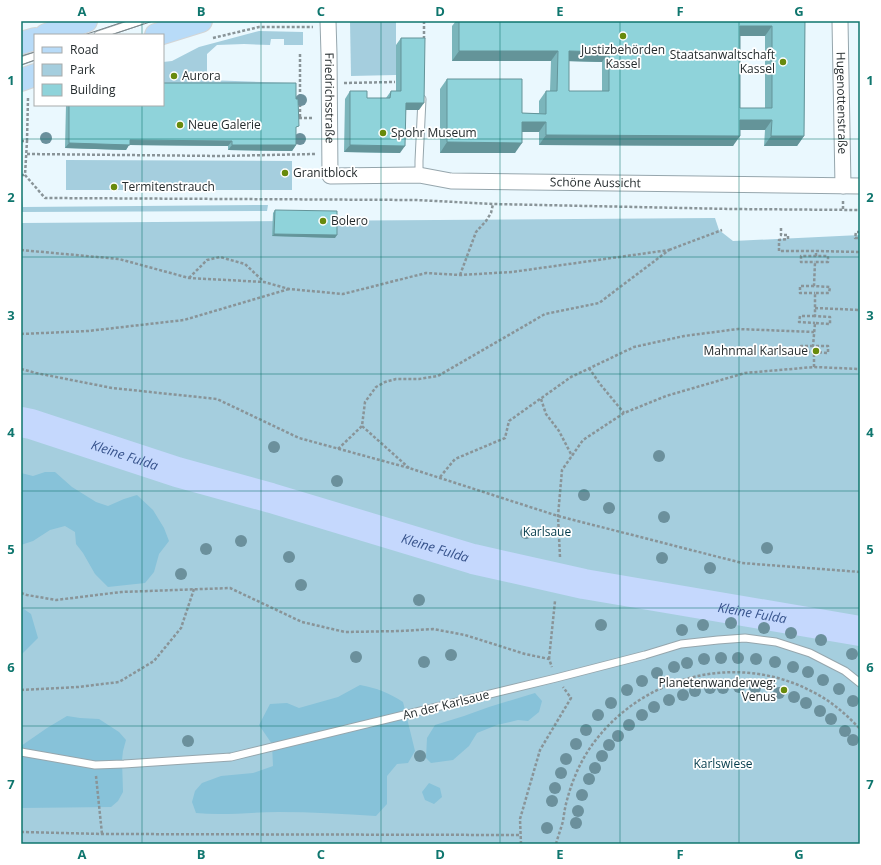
<svg xmlns="http://www.w3.org/2000/svg" width="881" height="865" font-family="'Open Sans',sans-serif">
	<rect width="100%" height="100%" fill="#eaf8fe"/>
	<!-- green -->
	<g fill="#a5cede">
		<path d="M350,21H396V75L351,76Z"/>
		<path d="M259,31L303,32V45H284V39H271L270,45L244,44L217,45L207,54V80L293,83L292,88H163V62L172,61L199,47Z"/>
		<path d="M66,160L292,161V190H66Z"/>
		<path d="M21,184L23,207L268,205L267,211L21,212Z"/>
		<path d="M715,218L719,230L733,241L860,235V844H21V223Z"/>
	</g>
	<!-- forest -->
	<g fill="#87c2d9">
		<path d="M45,472H55L72,487L96,502L108,506L124,499L137,495L153,510L164,528L169,541L159,554L154,572L145,583L108,587L95,574L83,553L76,544L75,532L65,526L50,530L33,541L21,545V473L33,476Z"/>
		<path d="M21,607L31,614L38,638L21,655Z"/>
		<path d="M360,685C377,688 389,693 403,702L415,751L408,763L397,764L387,776V804L376,816C344,814 311,812 278,812C251,812 223,816 196,813L192,802L195,791L202,783L221,776L253,773L273,766L272,744L259,725L270,704L287,703L299,708L338,697Z"/>
		<path d="M535,693L542,701L539,712L528,721L518,720L497,725L477,733L469,746L453,760L431,763L426,758L427,738L435,725L464,716L489,707Z"/>
		<path d="M67,716L80,718L99,719L119,732L126,740L123,751L122,760L123,792L118,801L111,807L21,808V746L47,728Z"/>
		<path d="M429,783L440,788L442,797L434,804L425,800L422,792Z"/>
	</g>
	<g fill="none" stroke-linecap="round" stroke-linejoin="round">
		<!-- river -->
		<path stroke="#c5d8fd" stroke-width="30" id="s1" d="M21,422L31,424L177,472L271,498L473,559L584,584L860,631"/>
		<!-- service casing -->
		<g stroke="#96a6ad" stroke-width="9">
			<g id="service">
				<path d="M98,35L140,21"/>
				<path d="M21,61L35,56"/>
				<path d="M419,175V161L422,99"/>
				<path d="M21,752L95,765L124,764L231,757L556,678L645,655L681,644L718,640L745,638L776,642L810,653L845,671L860,683"/>
			</g>
		</g>
		<!-- minor casing -->
		<g stroke="#96a6ad" stroke-width="17">
			<g id="minor">
				<path id="s2" d="M328,21L329,54L330,176L419,175L451,181L860,186"/>
				<path id="s3" d="M840,21L843,186"/>
			</g>
		</g>
		<!-- primary casing -->
		<g stroke="#d3d5d5" stroke-width="24">
			<g id="primary">
				<path d="M46,35L86,21"/>
				<path d="M156,35L201,21"/>
				<path d="M21,43L35,39"/>
				<path d="M21,80L35,75"/>
			</g>
		</g>
		<!-- path -->
		<g stroke="#899498" stroke-width="2.5" stroke-dasharray="3 2" stroke-linecap="butt">
			<path d="M424,21V39"/>
			<path d="M213,38L259,27H313"/>
			<path d="M300,54V118"/>
			<path d="M344,83L395,82"/>
			<path d="M299,118H314"/>
			<path d="M21,141H27L25,175L45,198L417,200L493,204L731,209L860,210"/>
			<path d="M27,141L28,98"/>
			<path d="M27,154L221,156L315,154"/>
			<path d="M21,175H25"/>
			<path d="M843,201V210"/>
			<path d="M781,228V235H788V239L779,240V251H816"/>
			<path d="M860,232H856L855,238H860"/>
			<path d="M21,250L119,259L189,278L264,282L289,289L343,294L426,273L460,275L512,272L669,250L599,303L545,314L438,376L419,379H396L385,382L376,387L365,402L362,426L409,468"/>
			<path d="M669,250L722,230"/>
			<path d="M816,256V251L860,252"/>
			<path d="M460,275L476,232L486,221L491,213L493,204"/>
			<path d="M189,278L207,260L220,257L245,264L263,281"/>
			<path d="M814,286H800V293H815"/>
			<path d="M815,308L860,310"/>
			<path d="M815,316H800L799,322L815,323"/>
			<path d="M21,334L88,331L184,320L289,289"/>
			<path d="M813,346H801L800,352H814"/>
			<path d="M814,367V352L828,353V346H813L815,323L830,324V317L815,316V293H829L830,287L814,286L815,262H828V256H801V262H815"/>
			<path d="M589,368L600,384L624,413"/>
			<path d="M21,369L36,373L112,388L217,399L299,438L409,468L558,516L742,563L860,572"/>
			<path d="M541,399L546,414L559,431L572,456"/>
			<path d="M338,449L362,426"/>
			<path d="M440,477L455,459L505,438L509,421L571,377L634,347L684,336L738,329L814,332"/>
			<path d="M560,557L558,516L562,470L583,440L624,413L666,396L745,373L814,367L860,369"/>
			<path d="M21,593L27,595L56,600L121,592L230,588L302,622L345,632L401,631L433,629L465,635L525,654L549,659L552,667"/>
			<path d="M549,659L555,601"/>
			<path d="M21,690L78,687L119,682L154,661L181,628L194,589"/>
			<path d="M96,776L102,834"/>
			<path d="M21,832L102,834L521,835"/>
			<path d="M521,844L520,819L540,750L571,698L563,687"/>
			<path d="M556,844C558,836 561,829 563,821C564,814 565,807 567,800C572,781 580,762 592,745C642,676 736,651 813,692C831,701 846,714 860,729"/>
		</g>
		<!-- service -->
		<use href="#service" stroke="#fff" stroke-width="7"/>
		<!-- minor -->
		<use href="#minor" stroke="#fff" stroke-width="15"/>
		<!-- primary -->
		<use href="#primary" stroke="#b8dbf8" stroke-width="22"/>
		<!-- tram -->
		<g stroke="#7d878b" stroke-width="1">
			<path d="M84,35L126,21"/>
			<path d="M111,35L153,21"/>
			<path d="M21,56L35,52"/>
			<path d="M21,65L35,60"/>
		</g>
	</g>
	<!-- trees -->
	<g fill="#6b909c">
		<circle cx="301" cy="100" r="6"/>
		<circle cx="46" cy="138" r="6"/>
		<circle cx="300" cy="139" r="6"/>
		<circle cx="274" cy="447" r="6"/>
		<circle cx="659" cy="456" r="6"/>
		<circle cx="337" cy="481" r="6"/>
		<circle cx="584" cy="495" r="6"/>
		<circle cx="609" cy="508" r="6"/>
		<circle cx="664" cy="517" r="6"/>
		<circle cx="526" cy="533" r="6"/>
		<circle cx="241" cy="541" r="6"/>
		<circle cx="767" cy="548" r="6"/>
		<circle cx="206" cy="549" r="6"/>
		<circle cx="289" cy="557" r="6"/>
		<circle cx="662" cy="558" r="6"/>
		<circle cx="710" cy="568" r="6"/>
		<circle cx="181" cy="574" r="6"/>
		<circle cx="301" cy="585" r="6"/>
		<circle cx="419" cy="600" r="6"/>
		<circle cx="731" cy="623" r="6"/>
		<circle cx="601" cy="625" r="6"/>
		<circle cx="703" cy="625" r="6"/>
		<circle cx="764" cy="628" r="6"/>
		<circle cx="682" cy="630" r="6"/>
		<circle cx="791" cy="633" r="6"/>
		<circle cx="821" cy="640" r="6"/>
		<circle cx="852" cy="654" r="6"/>
		<circle cx="451" cy="655" r="6"/>
		<circle cx="356" cy="657" r="6"/>
		<circle cx="721" cy="658" r="6"/>
		<circle cx="738" cy="658" r="6"/>
		<circle cx="704" cy="659" r="6"/>
		<circle cx="756" cy="659" r="6"/>
		<circle cx="424" cy="662" r="6"/>
		<circle cx="775" cy="662" r="6"/>
		<circle cx="687" cy="663" r="6"/>
		<circle cx="674" cy="667" r="6"/>
		<circle cx="793" cy="667" r="6"/>
		<circle cx="808" cy="672" r="6"/>
		<circle cx="657" cy="673" r="6"/>
		<circle cx="823" cy="680" r="6"/>
		<circle cx="642" cy="681" r="6"/>
		<circle cx="739" cy="687" r="6"/>
		<circle cx="710" cy="688" r="6"/>
		<circle cx="723" cy="688" r="6"/>
		<circle cx="755" cy="688" r="6"/>
		<circle cx="839" cy="689" r="6"/>
		<circle cx="627" cy="690" r="6"/>
		<circle cx="695" cy="691" r="6"/>
		<circle cx="779" cy="693" r="6"/>
		<circle cx="683" cy="695" r="6"/>
		<circle cx="794" cy="697" r="6"/>
		<circle cx="669" cy="700" r="6"/>
		<circle cx="853" cy="701" r="6"/>
		<circle cx="611" cy="703" r="6"/>
		<circle cx="806" cy="703" r="6"/>
		<circle cx="654" cy="707" r="6"/>
		<circle cx="820" cy="711" r="6"/>
		<circle cx="598" cy="715" r="6"/>
		<circle cx="642" cy="715" r="6"/>
		<circle cx="831" cy="719" r="6"/>
		<circle cx="629" cy="725" r="6"/>
		<circle cx="586" cy="730" r="6"/>
		<circle cx="845" cy="731" r="6"/>
		<circle cx="618" cy="736" r="6"/>
		<circle cx="853" cy="740" r="6"/>
		<circle cx="188" cy="741" r="6"/>
		<circle cx="576" cy="744" r="6"/>
		<circle cx="609" cy="745" r="6"/>
		<circle cx="420" cy="756" r="6"/>
		<circle cx="602" cy="756" r="6"/>
		<circle cx="566" cy="759" r="6"/>
		<circle cx="595" cy="768" r="6"/>
		<circle cx="561" cy="773" r="6"/>
		<circle cx="589" cy="779" r="6"/>
		<circle cx="555" cy="788" r="6"/>
		<circle cx="582" cy="795" r="6"/>
		<circle cx="552" cy="801" r="6"/>
		<circle cx="578" cy="811" r="6"/>
		<circle cx="576" cy="823" r="6"/>
		<circle cx="547" cy="828" r="6"/>
	</g>
	<!-- wall -->
	<g fill="#7bb5bb" fill-rule="evenodd">
		<path d="M456,21H805L804,136L797,146H764L765,130H740L733,146L539,145V132H522L515,153H440V89L447,79L522,113H539V101L546,91H550L551,61H452V26ZM740,36H765V108H740ZM569,61L602,62V91H569Z"/>
		<path d="M859,21H860V131Z"/>
		<path d="M401,38L419,110H406L400,153L344,152L345,99L350,91L367,98H386L391,91H396V45Z"/>
		<path d="M66,105H163L296,131V145L292,151L228,150V146L129,145L126,150L65,148Z"/>
		<path d="M275,210L335,238L272,236L273,213Z"/>
	</g>
	<!-- shaded-wall -->
	<g fill="#649499">
		<path d="M740,26H772L765,36H733Z"/>
		<path d="M459,51H558L551,61H452Z"/>
		<path d="M569,51L609,52L602,62L562,61Z"/>
		<path d="M406,103H424L419,110H400Z"/>
		<path d="M740,120H772L765,130H733Z"/>
		<path d="M522,122H546L539,132H515Z"/>
		<path d="M546,135L740,136L733,146L539,145Z"/>
		<path d="M771,136H804L797,146H764Z"/>
		<path d="M130,140L232,141L228,146L129,145L126,150L65,148L69,143Z"/>
		<path d="M447,142L522,143L515,153H440Z"/>
		<path d="M232,145H296L292,151L228,150Z"/>
		<path d="M350,145L405,146L400,153L344,152Z"/>
		<path d="M274,234L337,235L335,238L272,236Z"/>
	</g>
	<!-- building -->
	<g fill="#8fd3da" stroke="#649499" fill-rule="evenodd">
		<path d="M459,21H805L804,136H771L772,120H740V136L546,135V122H522V143L447,142V79H522V113L546,114V91H557L558,51H459ZM740,26H772V108H740ZM569,51L609,52V91H569Z"/>
		<path d="M401,38H425L424,103H406L405,146L350,145V91H367V98H390L391,91H401Z"/>
		<path d="M163,83H296V99H298L299,126L296,127V145H232V141L130,140V145L69,143V105H163Z"/>
		<path d="M275,210L337,211V235L274,234Z"/>
	</g>
	<!-- grid -->
	<path fill="none" stroke="#0f766e" stroke-width="1" stroke-opacity="0.55" d="M142,21V35M261,21V844M381,21V844M500,21V844M620,21V844M739,21V844M142,105V844M21,139H860M21,257H860M21,374H860M21,491H860M21,608H860M21,726H860"/>
	<!-- markers -->
	<g fill="#688a0c" stroke="#fff" stroke-width="1.5">
		<circle cx="623" cy="36" r="4"/>
		<circle cx="783" cy="62" r="4"/>
		<circle cx="174" cy="76" r="4"/>
		<circle cx="180" cy="125" r="4"/>
		<circle cx="383" cy="133" r="4"/>
		<circle cx="285" cy="173" r="4"/>
		<circle cx="114" cy="187" r="4"/>
		<circle cx="323" cy="221" r="4"/>
		<circle cx="816" cy="351" r="4"/>
		<circle cx="784" cy="690" r="4"/>
	</g>
	<g text-anchor="middle" stroke-width="3.5" stroke-linejoin="round" paint-order="stroke">
		<!-- poi labels -->
		<g font-size="12" fill="#252c2e" stroke="#fff" text-anchor="start">
			<text x="623" y="54" text-anchor="middle">Justizbehörden<tspan x="623" dy="14">Kassel</tspan></text>
			<text x="775" y="59" text-anchor="end">Staatsanwaltschaft<tspan x="775" dy="14">Kassel</tspan></text>
			<text x="182" y="80">Aurora</text>
			<text x="188" y="129">Neue Galerie</text>
			<text x="391" y="137">Spohr Museum</text>
			<text x="293" y="177">Granitblock</text>
			<text x="122" y="191">Termitenstrauch</text>
			<text x="331" y="225">Bolero</text>
			<text x="808" y="355" text-anchor="end">Mahnmal Karlsaue</text>
			<text x="776" y="687" text-anchor="end">Planetenwanderweg:<tspan x="776" dy="14">Venus</tspan></text>
		</g>
		<!-- street labels -->
		<g font-size="12" fill="#252c2e" stroke="#fff">
			<text dy="4" stroke="none"><textPath href="#s2" startOffset="77">Friedrichsstraße</textPath></text>
			<text dy="4" stroke="none"><textPath href="#s3" startOffset="82">Hugenottenstraße</textPath></text>
			<text dy="4" stroke="none"><textPath href="#s2" startOffset="421">Schöne Aussicht</textPath></text>
			<text transform="translate(446 705) rotate(-14)" y="4">An der Karlsaue</text>
		</g>
		<!-- park labels -->
		<g font-size="12" fill="#033b4b" stroke="#fff">
			<text x="547" y="536">Karlsaue</text>
			<text x="723" y="768">Karlswiese</text>
		</g>
		<!-- water labels -->
		<g font-size="13" font-style="italic" fill="#37538c" stroke="#fff">
			<text dy="5" stroke="none"><textPath href="#s1" startOffset="109">Kleine Fulda</textPath></text>
			<text dy="5" stroke="none"><textPath href="#s1" startOffset="433">Kleine Fulda</textPath></text>
			<text dy="5" stroke="none"><textPath href="#s1" startOffset="757">Kleine Fulda</textPath></text>
		</g>
	</g>
	<!-- border -->
	<rect width="881" height="865" fill="none" stroke="#ffffff" stroke-width="44"/>
	<!-- legend -->
	<rect x="34" y="34" width="130" height="72" fill="#ffffff" stroke="#a8abab"/>
	<rect x="42" y="47" width="20" height="6" fill="#b8dbf8" stroke="#a8abab"/>
	<text x="70" y="54" font-size="12" fill="#252c2e">Road</text>
	<rect x="42" y="64" width="20" height="12" fill="#a5cede" stroke="#a8abab"/>
	<text x="70" y="74" font-size="12" fill="#252c2e">Park</text>
	<rect x="42" y="84" width="20" height="12" fill="#8fd3da" stroke="#a8abab"/>
	<text x="70" y="94" font-size="12" fill="#252c2e">Building</text>
	<rect x="22" y="22" width="837" height="821" fill="none" stroke="#0f766e" stroke-width="1.5"/>
	<g font-size="13" text-anchor="middle" font-weight="bold" fill="#0f766e">
		<text x="82" y="16">A</text>
		<text x="201" y="16">B</text>
		<text x="321" y="16">C</text>
		<text x="440" y="16">D</text>
		<text x="560" y="16">E</text>
		<text x="680" y="16">F</text>
		<text x="799" y="16">G</text>
		<text x="11" y="85">1</text>
		<text x="870" y="85">1</text>
		<text x="11" y="202">2</text>
		<text x="870" y="202">2</text>
		<text x="11" y="320">3</text>
		<text x="870" y="320">3</text>
		<text x="11" y="437">4</text>
		<text x="870" y="437">4</text>
		<text x="11" y="554">5</text>
		<text x="870" y="554">5</text>
		<text x="11" y="672">6</text>
		<text x="870" y="672">6</text>
		<text x="11" y="789">7</text>
		<text x="870" y="789">7</text>
		<text x="82" y="859">A</text>
		<text x="201" y="859">B</text>
		<text x="321" y="859">C</text>
		<text x="440" y="859">D</text>
		<text x="560" y="859">E</text>
		<text x="680" y="859">F</text>
		<text x="799" y="859">G</text>
	</g>
</svg>
